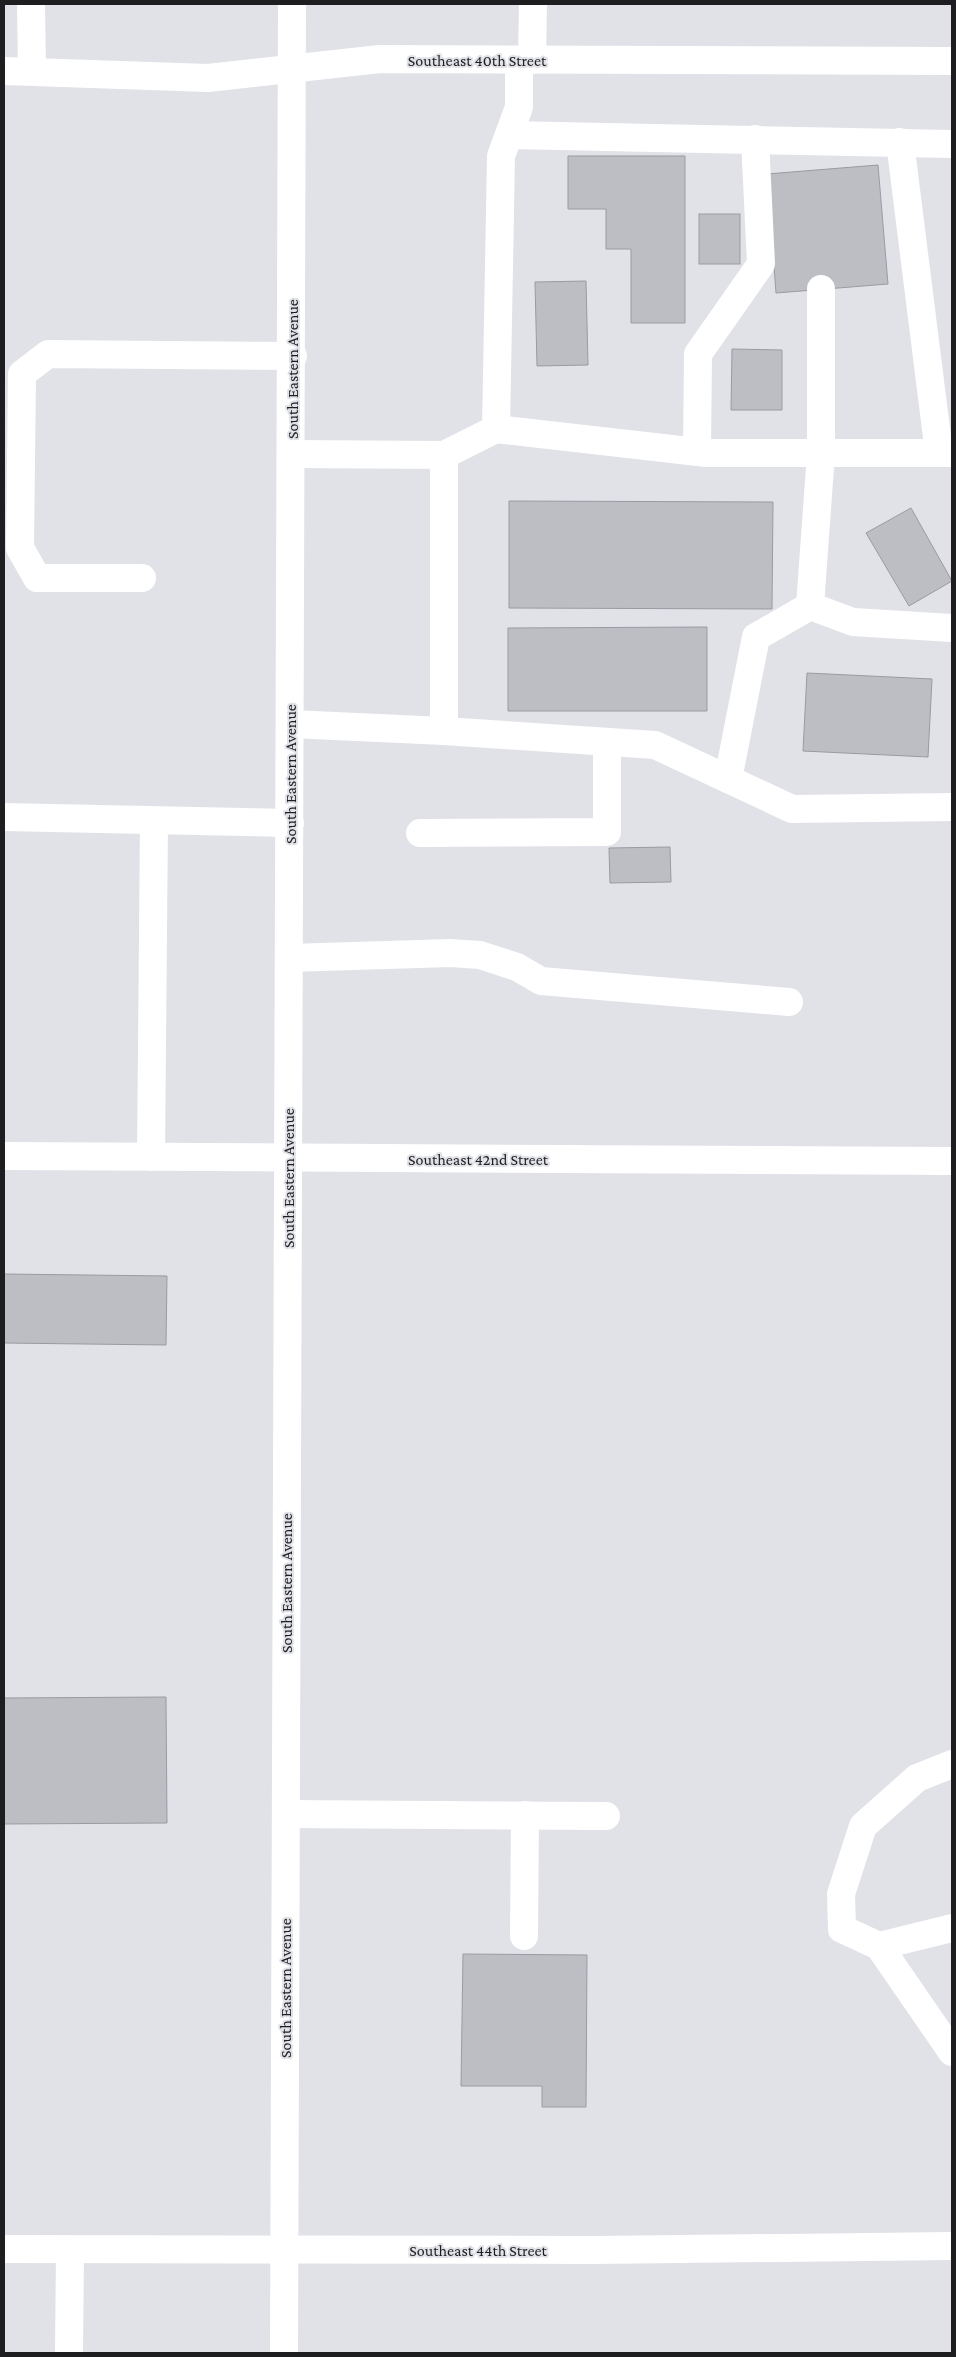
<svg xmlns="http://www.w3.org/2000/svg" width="956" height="2357" font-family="'Crimson Pro',serif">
	<rect width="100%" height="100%" fill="#e0e2e8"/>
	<!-- building -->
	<g fill="#bdbec4" stroke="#9a9ba1">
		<path d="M568,156H685V323H631V249H606V209H568Z"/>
		<path d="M878,165L888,284L776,293L767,174Z"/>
		<rect x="699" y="214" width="41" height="50"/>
		<path d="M586,281L588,365L537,366L535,282Z"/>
		<path d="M732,349L782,350V410H731Z"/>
		<path d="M509,501L773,502L772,609L509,608Z"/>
		<path d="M911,508L952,581L909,606L866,533Z"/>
		<path d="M707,627V711H508V628Z"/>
		<path d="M807,673L932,679L928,757L803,751Z"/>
		<path d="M670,847L671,882L610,883L609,848Z"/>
		<path d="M4,1274L167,1276L166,1345L4,1343Z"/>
		<path d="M166,1697L167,1823L4,1824V1698Z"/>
		<path d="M463,1954L587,1955L586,2107H542V2086H461Z"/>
	</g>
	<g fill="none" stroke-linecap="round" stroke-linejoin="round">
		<!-- minor -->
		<g stroke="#fff" stroke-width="28">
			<path d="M31,4L32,70"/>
			<path d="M532,60L533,4"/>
			<path d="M4,71L208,78L380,59L952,61"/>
			<path d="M509,135L952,144"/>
			<path d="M900,142L939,453"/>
			<path d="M496,429L707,453H952"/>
			<path d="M697,452L698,354L761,264L755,139"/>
			<path d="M444,455L496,429L501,156L519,107V60"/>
			<path d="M142,578H37L20,548L22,374L48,354L293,356"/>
			<path d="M810,606L821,453V289"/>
			<path d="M291,724L444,731V455L292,454"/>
			<path d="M444,731L655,745L792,809L952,807"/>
			<path d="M728,779L756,637L810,606L853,622L952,628"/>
			<path d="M4,817L290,823"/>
			<path d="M420,833L607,832V742"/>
			<path d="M289,958L450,953L480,955L517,967L541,981L789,1002"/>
			<path d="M4,1156L952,1161"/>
			<path d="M151,1157L154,821"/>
			<path d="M952,1764L917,1778L863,1826L841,1894L842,1929L879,1946L952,1928"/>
			<path d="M286,1814L606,1816"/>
			<path d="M524,1936L525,1815"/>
			<path d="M879,1946L952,2052"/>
			<path d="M69,2353L70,2250"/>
		</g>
		<!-- major -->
		<g stroke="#fff" stroke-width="28">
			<path d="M4,2249L595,2250L952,2246"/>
			<path d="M284,2353L292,4"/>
		</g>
	</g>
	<g text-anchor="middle" stroke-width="4" stroke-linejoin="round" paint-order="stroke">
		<!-- street labels -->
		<g font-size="16" fill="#1e1e21" stroke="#e0e2e8">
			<text x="477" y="66">Southeast 40th Street</text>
			<text transform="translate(292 369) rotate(-90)" y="6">South Eastern Avenue</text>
			<text transform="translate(290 774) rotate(-90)" y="6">South Eastern Avenue</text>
			<text x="478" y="1165">Southeast 42nd Street</text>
			<text transform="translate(288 1178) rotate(-90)" y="6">South Eastern Avenue</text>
			<text transform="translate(286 1583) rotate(-90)" y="6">South Eastern Avenue</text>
			<text transform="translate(285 1988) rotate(-90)" y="6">South Eastern Avenue</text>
			<text x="478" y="2256">Southeast 44th Street</text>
		</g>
	</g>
	<!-- border -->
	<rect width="956" height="2357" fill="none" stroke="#1e1e21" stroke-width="10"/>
</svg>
